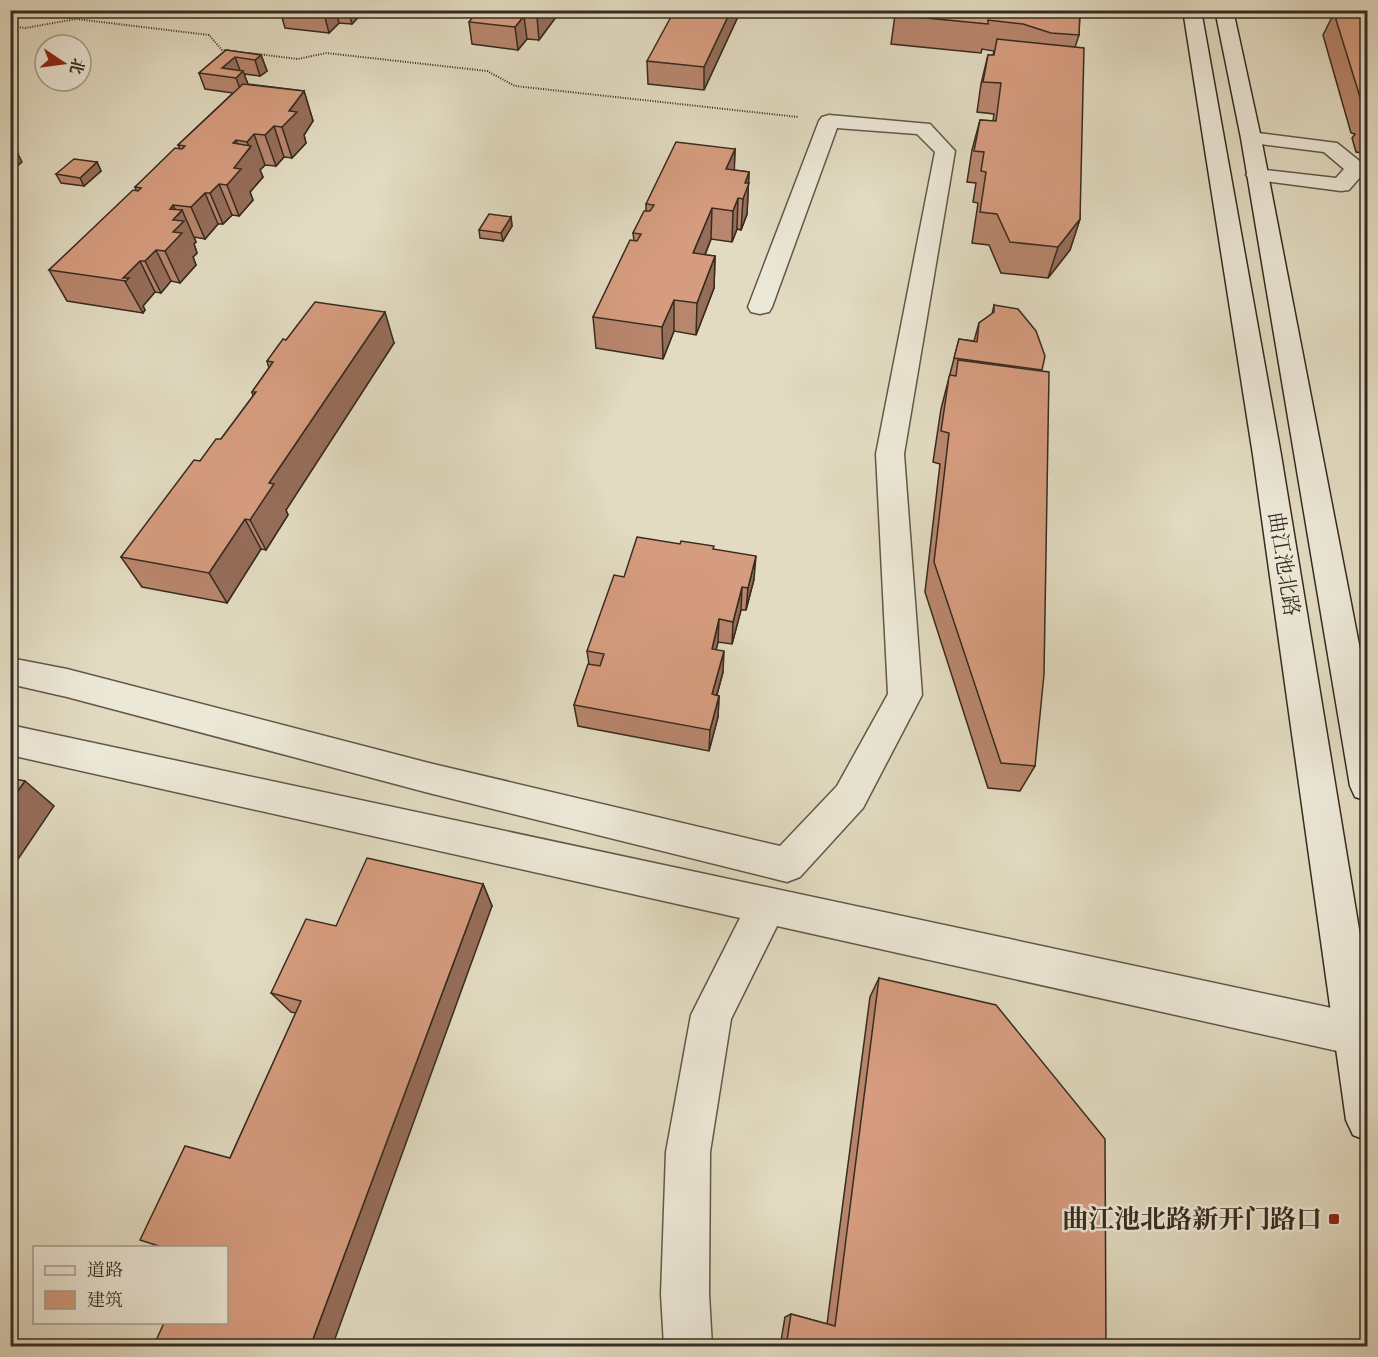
<svg xmlns="http://www.w3.org/2000/svg" width="1378" height="1357" font-family="'Old Standard TT','Noto Serif SC',serif">
	<rect width="100%" height="100%" fill="#e2dbc1"/>
	<filter id="stains"><feTurbulence type="fractalNoise" baseFrequency=".00333" numOctaves="4"/><feColorMatrix values="0 0 0 0 .2 0 0 0 0 .09 0 0 0 0 .02 0 0 0 .5 -.17"/></filter>
	<radialGradient id="worn" r=".72"><stop offset=".6" stop-color="#630" stop-opacity="0"/><stop offset="1" stop-color="#630" stop-opacity=".3"/></radialGradient>
	<g fill="none" stroke-linecap="round" stroke-linejoin="round">
		<!-- street casing -->
		<g stroke="#625748" stroke-width="3">
			<g id="street">
				<path d="M829,115L930,124L955,151L904,454L922,695L863,808L800,877L787,882L429,793L67,697L10,684V658L67,669L429,763L780,846L837,786L888,694L876,454L935,152L917,134L837,128L772,307L769,312L760,314L751,312L748,307L819,121L822,117Z"/>
				<path d="M1251,132L1337,143L1362,163L1368,164V176H1361L1349,190L1341,191L1250,179L1246,175L1250,171L1257,169L1336,178L1344,169L1324,152L1244,142L1241,138L1244,134Z"/>
				<path d="M10,725L1355,1013L1368,1019V1049L1355,1055L777,926L731,1019L710,1152L709,1294L712,1346H664L661,1294L666,1152L691,1015L740,918L10,755Z"/>
			</g>
		</g>
		<!-- secondary casing -->
		<g stroke="#372b20" stroke-width="3">
			<g id="secondary">
				<path d="M1183,10H1201L1281,455L1368,984V1141L1353,1135L1346,1120L1253,455Z"/>
				<path d="M1215,10H1233L1261,138L1368,691V801L1355,797L1350,786L1241,138Z"/>
			</g>
		</g>
		<!-- path -->
		<g stroke="#372b20" stroke-width="2" stroke-dasharray="1 1.5" stroke-linecap="butt">
			<path d="M10,26L25,28L76,19L209,35L222,50L229,51"/>
			<path d="M249,53L298,59L326,53L487,71L515,86L798,117"/>
		</g>
		<!-- street -->
		<use href="#street" fill="#ece8d7" fill-rule="evenodd"/>
		<!-- secondary -->
		<use href="#secondary" fill="#ece8d7" fill-rule="evenodd"/>
	</g>
	<!-- wall -->
	<g fill="#b8866d" stroke="#372b20" stroke-width="1.5">
		<path d="M280,10H365L352,24L339,23L329,33L285,28Z"/>
		<path d="M483,10H556V17L539,40L527,39L518,50L472,44L469,22L478,16Z"/>
		<path d="M683,10H741L704,90L648,84L647,61L681,16Z"/>
		<path d="M1080,10L1079,35L1075,47L1080,219L1070,250L1048,278L1001,273L989,245L972,243L978,203L973,202L976,183L967,182L972,150L980,120L993,121L994,114L977,112L981,84L988,55H993L994,51L982,49L981,53L891,44L895,15Z"/>
		<path d="M1317,10H1368V154L1356,152L1352,138L1355,134L1351,133L1323,35L1332,17L1318,16Z"/>
		<path d="M226,50L261,55L267,71L260,76L244,74L248,84L304,91L313,121L304,135L306,143L292,158L284,157L276,166L265,165L260,170L263,177L250,192L253,200L239,216L232,215L223,224H218L205,239L194,237L196,242L194,244L197,253L193,257L196,265L180,283L171,281L161,293L155,292L143,306L145,310L143,313L67,301L49,270L136,190L135,187L180,149L178,145L233,93L205,89L199,73Z"/>
		<path d="M735,149L734,170L749,172L747,214L741,230L737,229L732,242L711,239L705,255L715,256L714,288L696,335L674,331L663,359L596,348L593,317L634,241L633,233L646,211V204Z"/>
		<path d="M97,162L101,171L84,186L61,183L56,174Z"/>
		<path d="M511,217L512,226L503,241L480,238L479,230Z"/>
		<path d="M994,305L1041,371L1035,766L1020,791L988,788L925,592L940,464L933,462L941,409L959,339L974,341L979,323L992,314Z"/>
		<path d="M394,343L286,510L288,515L266,550L261,549L227,603L142,587L121,557L200,461L221,439L253,396L252,392L269,368L267,361Z"/>
		<path d="M714,550L754,579L746,610H741L732,644L718,642L716,649L723,672L717,695L719,696L718,717L709,751L578,726L574,705L589,664L587,651Z"/>
		<path d="M483,884L492,906L226,1323L230,1158L296,1013L291,1012L271,993L336,926Z"/>
		<path d="M879,978L1106,1347H780L785,1317L791,1314L827,1324L870,997Z"/>
	</g>
	<!-- shaded-wall -->
	<g fill="#966d59" stroke="#372b20" stroke-width="1.5">
		<path d="M323,10H336L339,23L329,33Z"/>
		<path d="M348,10H365L352,24Z"/>
		<path d="M542,10H556V17L539,40L537,17Z"/>
		<path d="M731,10H741L704,90V67Z"/>
		<path d="M524,16L527,39L518,50L515,27Z"/>
		<path d="M261,55L267,71L260,76L255,60Z"/>
		<path d="M235,57L241,73L222,68Z"/>
		<path d="M243,71L249,87L242,94L236,78Z"/>
		<path d="M304,91L313,121L304,135L306,143L292,158L282,127L289,111Z"/>
		<path d="M274,126L284,157L276,166L265,135Z"/>
		<path d="M254,134L265,165L260,170L263,177L250,192L253,200L239,216L227,185L234,168L233,143L236,140L242,157L250,148L247,142Z"/>
		<path d="M735,149L734,180L726,169Z"/>
		<path d="M18,154L22,162L14,169L10,162V160Z"/>
		<path d="M97,162L101,171L84,186L80,178Z"/>
		<path d="M749,172L747,214L741,230L743,199L745,183Z"/>
		<path d="M219,184L232,215L223,224L210,193Z"/>
		<path d="M205,193L218,224L205,239L191,207Z"/>
		<path d="M738,198L737,229L732,242L733,211Z"/>
		<path d="M173,205L178,215L182,210L196,242L194,244L197,253L193,257L196,265L180,283L165,251L173,232L170,209Z"/>
		<path d="M712,208L711,239L693,285V253Z"/>
		<path d="M511,217L512,226L503,241L501,233Z"/>
		<path d="M1080,219L1070,250L1048,278L1058,247Z"/>
		<path d="M156,250L171,281L161,293L145,261Z"/>
		<path d="M715,256L714,288L696,335L697,303Z"/>
		<path d="M140,261L155,292L143,306L145,310L143,313L123,278Z"/>
		<path d="M674,300V331L663,359L662,327Z"/>
		<path d="M385,312L394,343L286,510L288,515L266,550L250,520L269,483Z"/>
		<path d="M245,519L261,549L227,603L209,573Z"/>
		<path d="M756,556L754,579L746,610L748,588Z"/>
		<path d="M742,587L741,610L732,644L733,622Z"/>
		<path d="M719,619L718,642L711,671L712,649Z"/>
		<path d="M724,651L723,672L711,716L712,694Z"/>
		<path d="M719,696L718,717L709,751L710,730Z"/>
		<path d="M25,781L54,806L10,871V802Z"/>
		<path d="M483,884L492,906L332,1347H310Z"/>
	</g>
	<!-- building -->
	<g fill="#d69c7f" stroke="#372b20" stroke-width="1.5">
		<path d="M483,10H542L537,17L524,16L515,27L469,22L474,15L478,16Z"/>
		<path d="M684,10H731L704,67L647,61L672,15L681,16Z"/>
		<path d="M896,10H1080L1079,35L1051,33L1023,24L988,20V24L895,15Z"/>
		<path d="M1334,13L1368,16V110H1364Z"/>
		<path d="M997,39L1084,48L1080,219L1058,247L1010,242L997,214L980,212L986,172L981,171L984,152L974,151L980,120L996,121L1001,83L983,82L988,55H994Z"/>
		<path d="M226,50L261,55L255,60L235,57L222,68L243,71L236,78L199,73Z"/>
		<path d="M243,84L304,91L289,111L297,112L282,127L274,126L265,135L254,134L247,142L236,140L233,143L251,146L234,168L241,169L227,185L219,184L210,193H205L191,207L173,205L170,209L182,210L173,220L184,221L173,232L182,233L165,251L156,250L145,261H140L123,278H129L126,281L49,270L133,190L138,191L141,188L135,187L175,148L182,149L185,146L178,145Z"/>
		<path d="M1361,122L1368,123V136H1365Z"/>
		<path d="M676,142L735,149L726,169L749,172L745,183H749L743,199L738,198L733,211L712,208L693,253L715,256L697,303L674,300L662,327L593,317L630,240L637,241L641,234L633,233L644,211H650L654,205L646,204Z"/>
		<path d="M10,153L18,154L10,160Z"/>
		<path d="M74,159L97,162L80,178L56,174Z"/>
		<path d="M489,214L511,217L501,233L479,230Z"/>
		<path d="M315,302L385,312L269,483L274,484L250,520L245,519L209,573L121,557L194,460L200,461L216,439H221L256,392H252L273,362L267,361L283,339L286,340Z"/>
		<path d="M994,305L1018,309L1036,331L1045,356L1042,370L954,358L959,339L977,342L979,323L994,312Z"/>
		<path d="M958,360L1049,372L1044,674L1035,766L1001,763L934,562L949,433L941,431L949,377L950,375L956,376Z"/>
		<path d="M637,537L680,544L681,541L714,546L713,549L756,556L748,588L742,587L733,622L719,619L712,649L724,651L712,694L719,696L710,730L574,705L588,664L600,666L604,654L587,651L614,575L624,577Z"/>
		<path d="M10,778L25,781L10,802Z"/>
		<path d="M367,858L483,884L310,1347H153L164,1323H226V1248H165L140,1240L185,1146L230,1158L301,1001L271,993L306,919L336,926Z"/>
		<path d="M879,978L996,1005L1105,1139L1106,1347H786L791,1314L835,1326Z"/>
	</g>
	<!-- markers -->
	<rect fill="#8f2418" stroke="#ece8d7" stroke-width="2" x="1328" y="1213" width="12" height="12" rx="3"/>
	<g text-anchor="middle" stroke-width="5" stroke-linejoin="round" paint-order="stroke">
		<!-- street labels -->
		<g font-size="21" fill="#372b20" stroke="#ece8d7">
			<text transform="translate(1284 564) rotate(81)" y="7">曲江池北路</text>
		</g>
		<!-- near-poi labels -->
		<g font-size="26" font-weight="bold" fill="#372b20" stroke="#ece8d7" text-anchor="end">
			<text x="1322" y="1228">曲江池北路新开门路口</text>
		</g>
	</g>
	<!-- margin -->
	<rect width="1378" height="1357" fill="none" stroke="#e2dbc1" stroke-width="36"/>
	<rect x="12" y="12" width="1354" height="1333" fill="none" stroke="#372b20" stroke-width="3"/>
	<rect x="18" y="18" width="1342" height="1321" fill="none" stroke="#372b20" stroke-width="1.5"/>
	<!-- legend -->
	<rect x="33" y="1246" width="195" height="78" fill="#ece8d7" stroke="#a49c8e" stroke-width="1.5"/>
	<rect x="45" y="1266" width="30" height="9" fill="#ece8d7" stroke="#a49c8e" stroke-width="1.5"/>
	<text x="87" y="1276" font-size="18" fill="#372b20">道路</text>
	<rect x="45" y="1291" width="30" height="18" fill="#d69c7f" stroke="#a49c8e" stroke-width="1.5"/>
	<text x="87" y="1306" font-size="18" fill="#372b20">建筑</text>
	<!-- north arrow -->
	<g transform="translate(63 63) rotate(103)"><circle r="28" fill="#ece8d7" stroke="#a49c8e" stroke-width="1.5"/>
	<path d="M0-4.5L10 22L0 15L-10 22Z" fill="#8f2418"/>
	<text y="-9" font-size="16" font-weight="bold" text-anchor="middle" fill="#372b20">北</text>
	</g>
	<rect width="100%" height="100%" filter="url(#stains)"/>
	<rect width="100%" height="100%" fill="url(#worn)"/>
</svg>
